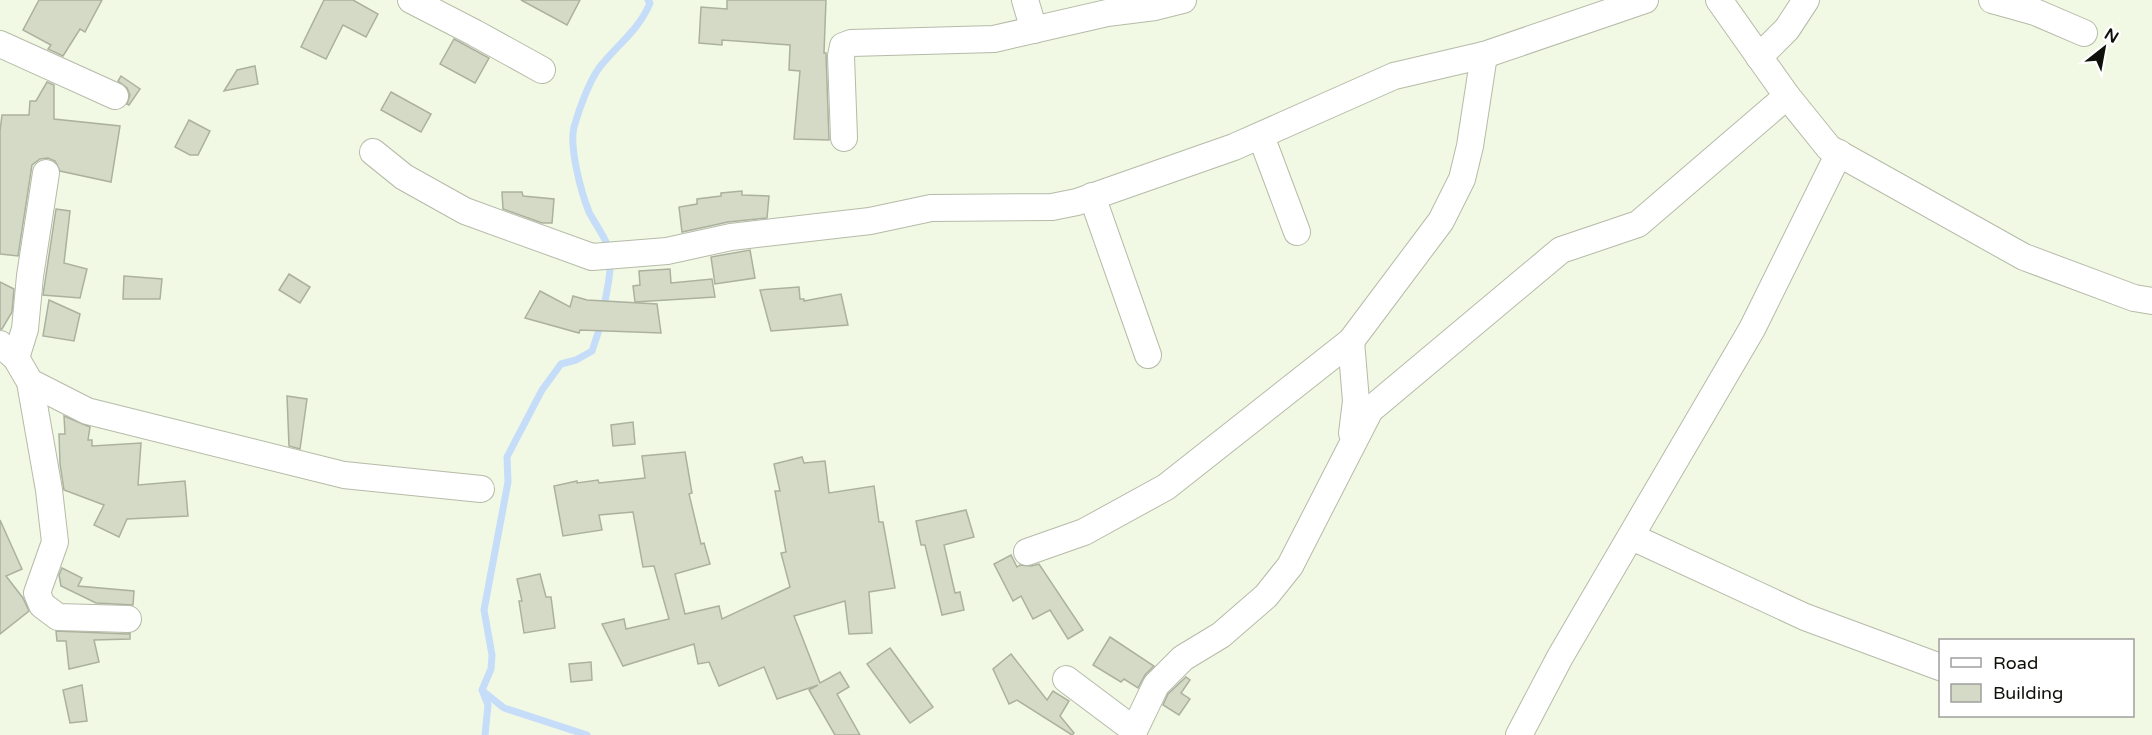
<svg xmlns="http://www.w3.org/2000/svg" width="2152" height="735" font-family="'Varela Round',sans-serif">
	<rect width="100%" height="100%" fill="#f1f8e4"/>
	<g fill="none" stroke-linecap="round" stroke-linejoin="round">
		<!-- stream -->
		<g stroke="#c5ddf9" stroke-width="7">
			<path d="M604,308C606,292 612,273 610,257C609,241 596,226 589,212C581,192 569,147 574,127C579,109 589,82 599,68C617,45 639,30 650,3L648,0"/>
			<path d="M484,692L504,708L587,735"/>
			<path d="M485,735L488,705L482,690L491,669L492,655L484,610L508,482L507,457L542,390L561,364L576,360L592,351L601,324"/>
		</g>
	</g>
	<!-- building -->
	<g fill="#d4dac6" stroke="#abb19e" stroke-width="1.5">
		<path d="M39,0H102L85,32L80,29L63,56L48,49L51,45L23,30Z"/>
		<path d="M324,0H353L378,14L366,37L343,25L326,59L301,47Z"/>
		<path d="M521,0H580L567,25Z"/>
		<path d="M727,0H826L824,53H826L829,140L794,139L800,71L789,70L790,45L722,40V45L699,43L701,7L727,9Z"/>
		<path d="M454,39L489,58L475,83L440,64Z"/>
		<path d="M255,66L258,84L224,91L237,70Z"/>
		<path d="M121,76L140,89L129,105L127,104L130,95L127,88L118,81Z"/>
		<path d="M47,82L54,85V119L120,126L111,182L60,171L55,161L48,158L40,159L32,165L18,256L0,254V131L2,115H29L30,101H36Z"/>
		<path d="M391,92L431,114L421,132L381,110Z"/>
		<path d="M189,120L210,131L198,155H190L175,147Z"/>
		<path d="M742,191V195L769,196L767,218L728,222L682,232L679,207L697,204V199L721,196V193Z"/>
		<path d="M502,192H522L523,196L554,199L552,223H542L503,209Z"/>
		<path d="M56,209L70,211L64,263L87,269L80,298L43,295Z"/>
		<path d="M750,250L755,278L715,284L711,257Z"/>
		<path d="M670,269L671,283L712,279L715,297L635,302L633,286L640,285L639,271Z"/>
		<path d="M289,274L310,287L300,303L279,290Z"/>
		<path d="M124,276L162,279L160,299H123Z"/>
		<path d="M0,282L14,289L12,312L2,329H0Z"/>
		<path d="M799,287L800,299H804V301L841,294L848,325L771,331L760,290Z"/>
		<path d="M540,291L570,307L573,296L587,300L657,304L661,333L580,330L579,333L525,318Z"/>
		<path d="M49,300L80,314L74,341L43,336Z"/>
		<path d="M287,396L307,399L300,449L289,446Z"/>
		<path d="M64,416L90,427L88,440H92V446L141,443L138,485L185,481L188,516L127,519L119,537L94,525L104,505L64,490L60,464L59,434H65Z"/>
		<path d="M633,422L635,444L613,446L611,425Z"/>
		<path d="M685,452L692,493L689,494L701,544L704,543L710,564L675,574L685,614L719,606L722,619L790,587L781,553L786,552L775,491H780L774,464L802,457L804,463L825,461L829,493L874,486L879,522H883L895,588L869,592L872,633L849,634L845,601L794,616L820,683L840,672L849,687L837,694L860,735H835L809,690L818,685L777,699L764,667L719,686L709,662L698,664L694,644L623,666L602,624L624,619L626,629L669,619L654,566L643,567L633,512L599,515L602,530L563,536L554,486L577,481V483L598,480L599,483L645,478L642,456Z"/>
		<path d="M966,510L974,537L944,545L955,593L960,592L964,610L942,615L925,545H921L916,521Z"/>
		<path d="M0,520L22,569L6,576L23,598L29,611L0,634Z"/>
		<path d="M1011,555L1017,567L1020,565L1031,566L1039,564L1083,630L1068,639L1050,610L1033,619L1021,596L1013,601L994,564Z"/>
		<path d="M62,568L82,578L78,586L134,591L133,605L96,603L61,586L59,575Z"/>
		<path d="M540,574L546,597H551L555,628L524,633L519,601H522L517,579Z"/>
		<path d="M56,631L128,634L130,633V639L94,640L99,662L69,669L66,641H57Z"/>
		<path d="M1110,637L1154,666L1145,675L1138,688L1124,679L1121,682L1093,665Z"/>
		<path d="M890,648L933,707L910,723L867,664Z"/>
		<path d="M1011,654L1047,700L1053,691L1069,701L1060,716L1074,733L1072,735L1017,700L1009,704L993,669Z"/>
		<path d="M591,662L592,680L571,682L569,664Z"/>
		<path d="M1186,677L1190,680L1181,693L1190,699L1179,715L1163,705L1168,694Z"/>
		<path d="M82,685L87,721L70,723L63,690Z"/>
	</g>
	<g fill="none" stroke-linecap="round" stroke-linejoin="round">
		<!-- street casing -->
		<g stroke="#b5bba8" stroke-width="28">
			<g id="street">
				<path d="M411,0L475,33L542,70"/>
				<path d="M1025,0L1034,30"/>
				<path d="M1719,0L1787,96L1829,148L2024,257L2134,298L2152,301"/>
				<path d="M1992,0L2035,12L2084,33"/>
				<path d="M0,44L115,96"/>
				<path d="M1759,57L1787,29L1806,0"/>
				<path d="M1261,136L1297,232"/>
				<path d="M844,138L841,56L843,46L851,43L994,39L1107,13L1155,7L1183,0"/>
				<path d="M373,152L404,177L465,211L592,257L667,251L731,237L870,221L931,208L1052,207L1077,202L1234,147L1394,76L1484,55L1645,0"/>
				<path d="M1092,196L1148,355"/>
				<path d="M1351,341L1356,401L1352,433"/>
				<path d="M0,344L16,358L30,382L87,411L344,475L481,489"/>
				<path d="M16,358L25,329L30,276L46,173"/>
				<path d="M30,382L49,490L55,542L37,593L42,605L58,617L128,619"/>
				<path d="M1632,537L1805,617L1940,667"/>
				<path d="M1027,552L1084,532L1166,487L1351,341L1441,221L1462,179L1470,146L1484,55"/>
				<path d="M1066,679L1134,730"/>
				<path d="M1132,735L1156,685L1183,658L1221,635L1266,596L1290,566L1370,410L1561,250L1638,224L1787,96"/>
				<path d="M1519,735L1560,657L1752,329L1839,153"/>
			</g>
		</g>
		<!-- street -->
		<use href="#street" stroke="#fff" stroke-width="26"/>
	</g>
	<!-- legend -->
	<rect x="1939" y="639" width="195" height="78" fill="#ffffff" stroke="#9f9f9d" stroke-width="1.5"/>
	<rect x="1951" y="658" width="30" height="9" fill="#ffffff" stroke="#9f9f9d" stroke-width="1.5"/>
	<text x="1993" y="669" font-size="18" fill="#0e1009">Road</text>
	<rect x="1951" y="684" width="30" height="18" fill="#d4dac6" stroke="#9f9f9d" stroke-width="1.5"/>
	<text x="1993" y="699" font-size="18" fill="#0e1009">Building</text>
	<!-- north arrow -->
	<g transform="translate(2104 48) rotate(31)" stroke="#ffffff" stroke-width="4.5" paint-order="stroke">
	<path d="M0-4.5L10 22L0 15L-10 22Z" fill="#0e1009"/>
	<text y="-9" font-size="16" font-weight="bold" text-anchor="middle" fill="#0e1009">N</text>
	</g>
</svg>
